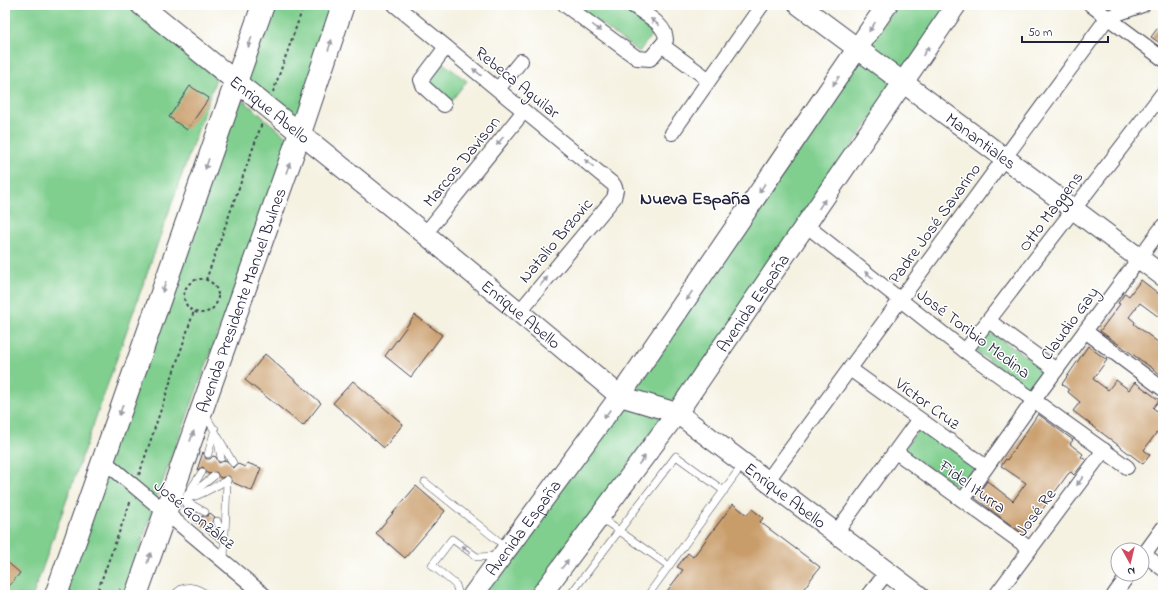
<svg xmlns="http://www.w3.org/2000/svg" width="1168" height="600" font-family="'Indie Flower',sans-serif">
	<rect width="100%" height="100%" fill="#fff"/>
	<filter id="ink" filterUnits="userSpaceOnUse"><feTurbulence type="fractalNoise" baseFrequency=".025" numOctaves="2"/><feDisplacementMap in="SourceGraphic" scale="8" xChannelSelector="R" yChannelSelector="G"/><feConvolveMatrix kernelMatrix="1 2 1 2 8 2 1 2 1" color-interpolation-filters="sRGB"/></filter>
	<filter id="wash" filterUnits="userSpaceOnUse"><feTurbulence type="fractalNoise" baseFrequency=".012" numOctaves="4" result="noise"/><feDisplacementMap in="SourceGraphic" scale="16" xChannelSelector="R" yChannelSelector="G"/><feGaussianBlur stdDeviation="0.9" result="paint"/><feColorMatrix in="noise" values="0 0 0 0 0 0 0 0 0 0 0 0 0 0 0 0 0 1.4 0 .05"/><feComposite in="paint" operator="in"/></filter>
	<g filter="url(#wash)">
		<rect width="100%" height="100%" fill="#f5f2e2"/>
		<!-- green -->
		<g fill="#80cf8f" stroke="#517865">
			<path d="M5,5H105L135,8L218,73L33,595H5Z"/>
			<path d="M271,5H337L297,122L245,77Z"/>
			<path d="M575,5H621L655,30L639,52Z"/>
			<path d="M896,5H948L676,406L634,392Z"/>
			<path d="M443,63L467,81L451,101L427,83Z"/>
			<path d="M236,94L290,140L157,497L124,595H58Z"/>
			<path d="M989,331L1044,369L1031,390L973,349Z"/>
			<path d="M631,409L663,416L535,595H481L620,411Z"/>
			<path d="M920,427L977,465L961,489L903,451Z"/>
		</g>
		<g id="blocks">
			<!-- building -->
			<g fill="#c99d6b">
				<path d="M1163,21V45L1151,37Z"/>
				<path d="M190,86L209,98L187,130L169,117Z"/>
				<path d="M1141,280L1163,297V320L1140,303L1129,317L1135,322L1134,324L1163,346V376L1100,331L1120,304L1118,303L1125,293L1129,296Z"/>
				<path d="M415,315L442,335L411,377L385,356Z"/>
				<path d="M1088,346L1107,360L1093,379L1108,390L1116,380L1129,390L1135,382L1159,400L1153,408L1163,415V427L1159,433L1157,432L1144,450L1150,455L1143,464L1073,411L1080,402L1068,392L1069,390L1062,384Z"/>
				<path d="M265,354L321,403L303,426L245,380Z"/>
				<path d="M353,381L403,424L384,448L333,403Z"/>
				<path d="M1038,414L1073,440L1070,444L1083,454L1081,457L1086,460L1074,475L1071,472L1068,474L1024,535L975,498L987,481L1013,501L1026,483L1001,466L1006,459L1007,460Z"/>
				<path d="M203,452L206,459H210L213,456L216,457L219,463L226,460L233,468L238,464L245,467L247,463L261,468L252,491L232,482L229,476L220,478L216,472L208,474L203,467L197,470Z"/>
				<path d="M416,486L445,511L405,558L376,533Z"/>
				<path d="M733,504L747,515L752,509L763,518L760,522L820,567L799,595H664L683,570L677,567L688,553L693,557Z"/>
				<path d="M210,513L215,517L212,521L213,526L208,525L205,529L200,525L203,522L202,516H207Z"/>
				<path d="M5,560L20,573L5,591Z"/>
			</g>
		</g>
	</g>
	<g filter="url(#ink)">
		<use href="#blocks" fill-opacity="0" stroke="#424154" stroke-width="1"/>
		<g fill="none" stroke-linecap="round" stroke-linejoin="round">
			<!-- lane casing -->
			<g stroke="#424154" stroke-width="8">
				<g id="lane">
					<path d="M205,414L233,463"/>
					<path d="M217,437L221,458"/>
					<path d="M208,454L215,429"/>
					<path d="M425,482L506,547"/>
					<path d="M187,495L202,472"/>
					<path d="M190,495L214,476"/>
					<path d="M174,499C193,501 210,489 227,480"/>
					<path d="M183,500L198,520"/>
					<path d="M187,502L205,512"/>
					<path d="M601,518L669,566"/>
					<path d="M217,521L224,539"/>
					<path d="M210,530L225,541"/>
					<path d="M224,562L227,480"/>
					<path d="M175,595C183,583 197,587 207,595"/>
					<path d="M459,595L456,585L432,565L452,539L477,557L498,556"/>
					<path d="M570,595L676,456L724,491"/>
					<path d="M648,595L743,464"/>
				</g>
			</g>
			<!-- street casing -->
			<g stroke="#424154" stroke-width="16">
				<g id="street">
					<path d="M395,5L614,185L616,190L614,198L520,311"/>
					<path d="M565,5L637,58L650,59L666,40C666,24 644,14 632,5"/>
					<path d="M1091,5L1163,59"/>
					<path d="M663,46L709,80"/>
					<path d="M498,89L521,61"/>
					<path d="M444,105L424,87L421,80L446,47"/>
					<path d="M672,133L762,5"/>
					<path d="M807,226L965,351L1127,467"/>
					<path d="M425,234L524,111"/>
					<path d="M989,321L1056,370"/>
					<path d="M1085,331L1163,389"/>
					<path d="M965,351L1163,93"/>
					<path d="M850,369L986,467"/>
					<path d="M896,452L1030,549"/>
					<path d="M103,460L264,595"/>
					<path d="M768,480L1108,17L1143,5"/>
					<path d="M963,500L1034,400L1163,226"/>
					<path d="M835,534L919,419"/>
					<path d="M1144,554L1163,569"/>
					<path d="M1142,557L1163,528"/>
					<path d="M869,595L888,571"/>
					<path d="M996,595L1104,450"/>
					<path d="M1114,595L1129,574"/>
				</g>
			</g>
			<!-- secondary casing -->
			<g stroke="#424154" stroke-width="22">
				<g id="secondary">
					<path id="s1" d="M141,5L425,234L620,396L677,413L918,595"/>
					<path id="s2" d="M799,5L1163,276"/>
					<path id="s3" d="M473,595L620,396L887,5"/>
					<path id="s4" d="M541,595L677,413L956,5"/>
				</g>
			</g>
			<!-- primary casing -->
			<g stroke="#424154" stroke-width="24">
				<g id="primary">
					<path d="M56,595L263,5"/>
					<path id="s5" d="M136,595L300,133L343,5"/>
				</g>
			</g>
			<!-- path -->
			<g stroke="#424154" stroke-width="2" stroke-dasharray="3 3" stroke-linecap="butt">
				<path d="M273,92L304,5"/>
				<circle cx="201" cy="296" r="17"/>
				<path d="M206,280L262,123"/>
				<path d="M139,475L194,311"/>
				<path d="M96,595L131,500"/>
				<path d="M117,595L120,589"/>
			</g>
			<!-- lane -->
			<use href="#lane" stroke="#fff" stroke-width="7"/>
			<!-- street -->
			<use href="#street" stroke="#fff" stroke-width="14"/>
			<!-- secondary -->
			<use href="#secondary" stroke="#fff" stroke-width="20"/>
			<!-- primary -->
			<use href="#primary" stroke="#fff" stroke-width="22"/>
		</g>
		<!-- one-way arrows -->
		<defs><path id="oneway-solid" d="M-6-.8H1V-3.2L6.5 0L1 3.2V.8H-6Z"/></defs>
		<g fill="#9c9ca7">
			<use href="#oneway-solid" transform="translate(655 22) rotate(-143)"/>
			<use href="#oneway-solid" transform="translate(872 27) rotate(124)"/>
			<use href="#oneway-solid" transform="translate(597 28) rotate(36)"/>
			<use href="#oneway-solid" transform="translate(250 42) rotate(109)"/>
			<use href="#oneway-solid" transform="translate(330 45) rotate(-72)"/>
			<use href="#oneway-solid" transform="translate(926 51) rotate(-56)"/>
			<use href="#oneway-solid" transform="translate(477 72) rotate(-141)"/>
			<use href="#oneway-solid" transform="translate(836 81) rotate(124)"/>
			<use href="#oneway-solid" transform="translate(500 141) rotate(129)"/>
			<use href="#oneway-solid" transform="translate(589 163) rotate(-141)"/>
			<use href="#oneway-solid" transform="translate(207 164) rotate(109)"/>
			<use href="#oneway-solid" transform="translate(288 168) rotate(-70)"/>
			<use href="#oneway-solid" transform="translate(762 188) rotate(124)"/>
			<use href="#oneway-solid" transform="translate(822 204) rotate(-56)"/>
			<use href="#oneway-solid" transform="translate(869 275) rotate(-141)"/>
			<use href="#oneway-solid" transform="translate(544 281) rotate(-50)"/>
			<use href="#oneway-solid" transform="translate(164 287) rotate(109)"/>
			<use href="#oneway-solid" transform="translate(689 296) rotate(124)"/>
			<use href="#oneway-solid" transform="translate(121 410) rotate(109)"/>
			<use href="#oneway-solid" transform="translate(607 414) rotate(127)"/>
			<use href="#oneway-solid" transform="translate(192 436) rotate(-70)"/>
			<use href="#oneway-solid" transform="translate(642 460) rotate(-53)"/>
			<use href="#oneway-solid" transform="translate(1080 481) rotate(127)"/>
			<use href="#oneway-solid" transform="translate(466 549) rotate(-143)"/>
			<use href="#oneway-solid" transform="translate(149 558) rotate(-71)"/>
			<use href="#oneway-solid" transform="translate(565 564) rotate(-53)"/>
		</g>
	</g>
	<g text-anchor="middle" stroke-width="3" stroke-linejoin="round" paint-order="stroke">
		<!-- street labels -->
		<g font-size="17" fill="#22223b" stroke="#fff">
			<text transform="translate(518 82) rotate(39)" y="6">Rebeca Aguilar</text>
			<text dy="6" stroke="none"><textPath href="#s1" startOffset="166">Enrique Abello</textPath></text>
			<text dy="6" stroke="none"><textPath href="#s2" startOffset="227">Manantiales</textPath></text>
			<text transform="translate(461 161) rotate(-51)" y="6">Marcos Davison</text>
			<text transform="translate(1050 211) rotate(-53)" y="6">Otto Maggens</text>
			<text transform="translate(934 223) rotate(-54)" y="6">Padre José Savarino</text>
			<text transform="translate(555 240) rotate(-50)" y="6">Natalio Brzovic</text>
			<text dy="6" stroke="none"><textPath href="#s5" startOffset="313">Avenida Presidente Manuel Bulnes</textPath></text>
			<text dy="6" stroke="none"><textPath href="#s4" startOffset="361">Avenida España</textPath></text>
			<text dy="6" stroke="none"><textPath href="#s1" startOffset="490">Enrique Abello</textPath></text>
			<text transform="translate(1069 323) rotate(-54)" y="6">Claudio Gay</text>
			<text transform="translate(974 333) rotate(37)" y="6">José Toribio Medina</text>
			<text transform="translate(928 403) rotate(36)" y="6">Víctor Cruz</text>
			<text transform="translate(973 486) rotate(36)" y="6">Fidel Iturra</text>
			<text dy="6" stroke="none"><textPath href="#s1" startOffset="814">Enrique Abello</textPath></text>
			<text transform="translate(1035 512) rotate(-53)" y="6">José Re</text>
			<text transform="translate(195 514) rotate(39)" y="6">José González</text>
			<text dy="6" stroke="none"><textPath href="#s3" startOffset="84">Avenida España</textPath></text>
		</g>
		<!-- neighbourhood labels -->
		<g font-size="18" font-weight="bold" fill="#22223b" stroke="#fff">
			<text x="695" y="204">Nueva España</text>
		</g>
	</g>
	<!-- margin -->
	<rect width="1168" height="600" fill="none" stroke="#fff" stroke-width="20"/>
	<!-- north arrow -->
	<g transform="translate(1130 562) rotate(172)"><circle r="19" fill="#ffffff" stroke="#a7a7b1"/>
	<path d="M0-3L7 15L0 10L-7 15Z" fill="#d1495b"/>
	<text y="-6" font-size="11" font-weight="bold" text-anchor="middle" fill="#22223b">N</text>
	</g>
	<!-- scale -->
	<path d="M1022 36v6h86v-6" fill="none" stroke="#22223b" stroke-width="2"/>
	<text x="1028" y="36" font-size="12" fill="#22223b" stroke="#ffffff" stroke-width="3" paint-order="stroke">50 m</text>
</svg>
